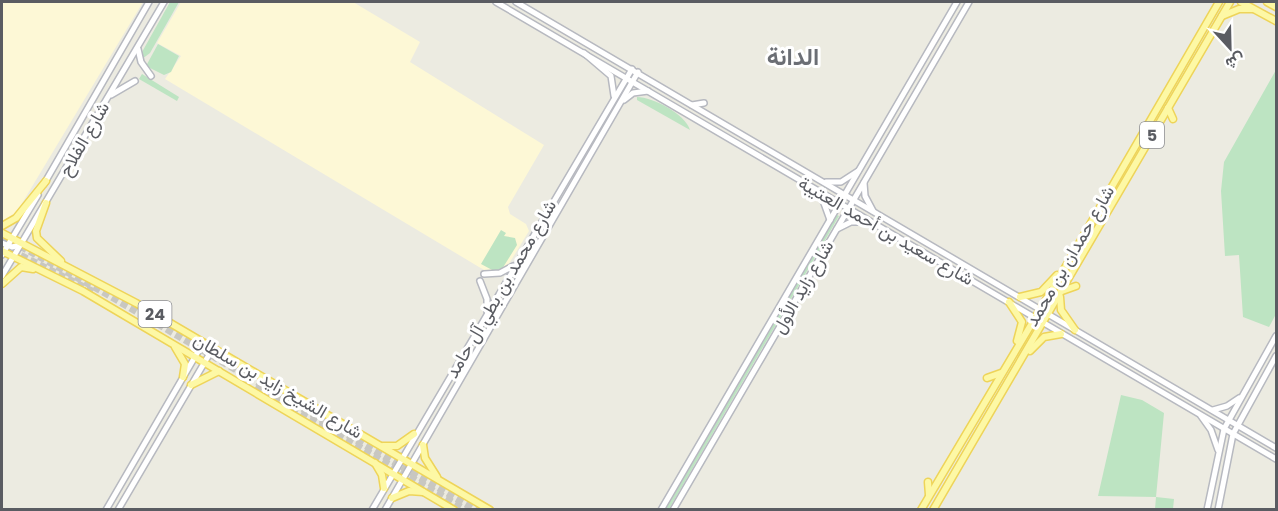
<svg xmlns="http://www.w3.org/2000/svg" width="1278" height="511" font-family="Poppins,Vazirmatn,sans-serif">
	<rect width="100%" height="100%" fill="#ecebe1"/>
	<!-- commercial -->
	<g fill="#fdf8d6">
		<path d="M2,2H143L15,215L2,223Z"/>
		<path d="M181,2H353L420,42L410,62L544,145L508,207L510,214L526,224L529,231L507,267L503,271L488,272L479,267L165,79L181,56L157,43Z"/>
	</g>
	<!-- green -->
	<g fill="#bde4c2">
		<path d="M170,2H179L150,53L142,59V52Z"/>
		<path d="M158,44L179,56L171,72L164,75L146,66Z"/>
		<path d="M1276,70V314L1269,327L1243,317L1239,255L1225,256L1221,191L1224,162Z"/>
		<path d="M142,74L179,97L177,101L139,79Z"/>
		<path d="M637,97C653,97 685,114 690,130L637,100Z"/>
		<path d="M837,215L839,216L669,509L665,510Z"/>
		<path d="M501,230L506,233L504,236L515,238L517,245L502,269L494,271L481,264Z"/>
		<path d="M1121,395L1142,400L1164,413L1156,497L1174,499L1173,509H1155L1156,497L1098,496Z"/>
	</g>
	<g fill="none" stroke-linecap="round" stroke-linejoin="round">
		<!-- highway-tunnel -->
		<g stroke="#c8c7c1" stroke-width="7" stroke-dasharray="7 3.5" stroke-linecap="butt">
			<path d="M2,236L103,292L476,510"/>
			<path d="M2,246L96,293"/>
			<path d="M256,386L466,510"/>
		</g>
		<!-- secondary casing -->
		<g stroke="#b7b9c0" stroke-width="8">
			<g id="secondary">
				<path d="M496,2L1276,459"/>
				<path d="M516,2L1276,448"/>
				<path d="M138,49L141,62L151,76"/>
				<path d="M584,53L611,76L614,96"/>
				<path d="M111,95L135,81"/>
				<path d="M624,100L633,93L648,91"/>
				<path d="M692,105L704,103"/>
				<path d="M826,182H841L858,171"/>
				<path d="M864,183L865,196L873,211"/>
				<path d="M44,184L149,2"/>
				<path d="M821,195L830,220"/>
				<path d="M837,229L851,222H865"/>
				<path d="M2,243L12,247L20,245"/>
				<path d="M2,255L38,195"/>
				<path d="M484,274L500,273L513,266"/>
				<path d="M2,276L164,2"/>
				<path d="M480,281L487,299V311"/>
				<path d="M1213,410L1227,406L1239,398"/>
				<path d="M1201,416L1211,430L1218,450"/>
				<path d="M106,510L203,343"/>
				<path d="M118,510L213,348"/>
				<path d="M372,510L632,69"/>
				<path d="M385,510L638,72"/>
				<path d="M661,510L957,2"/>
				<path d="M673,510L969,2"/>
				<path d="M1207,510L1224,429L1276,336"/>
				<path d="M1218,510L1233,434L1276,356"/>
			</g>
		</g>
		<!-- primary casing -->
		<g stroke="#eed459" stroke-width="9">
			<g id="primary">
				<path d="M1241,2L1276,21"/>
				<path d="M1267,2L1276,7"/>
				<path d="M1222,16L1239,9H1252"/>
				<path d="M1168,108L1173,119"/>
				<path d="M46,203L36,231L37,238L61,261"/>
				<path d="M2,226L16,218L46,181"/>
				<path d="M2,233L136,303L490,510"/>
				<path d="M2,251L83,291L454,510"/>
				<path d="M2,284L21,267L33,269"/>
				<path d="M1062,291L1076,286"/>
				<path d="M1020,297L1041,292L1057,275"/>
				<path d="M1060,297L1061,310L1075,330"/>
				<path d="M1009,302L1022,322L1017,341"/>
				<path d="M175,347L185,364L183,377"/>
				<path d="M1030,351L1044,337L1061,334"/>
				<path d="M987,378L1001,373"/>
				<path d="M191,385L219,371"/>
				<path d="M423,445L425,458L437,477"/>
				<path d="M383,446H397L414,434"/>
				<path d="M375,463L382,475L384,488"/>
				<path d="M928,482L929,495"/>
				<path d="M392,498L409,491L423,492"/>
				<path d="M921,510L1066,266L1219,2"/>
				<path d="M933,510L1230,2"/>
			</g>
		</g>
		<!-- secondary -->
		<use href="#secondary" stroke="#fff" stroke-width="5"/>
		<!-- primary -->
		<use href="#primary" stroke="#fdf8a5" stroke-width="6"/>
	</g>
	<g text-anchor="middle" stroke-width="6" stroke-linejoin="round" paint-order="stroke">
		<!-- shield labels -->
		<g fill="#fff" stroke="#8c8d91" stroke-width="1.5">
			<rect x="1140" y="122" width="24" height="26" rx="4.5"/>
			<rect x="138.5" y="301" width="33" height="26" rx="4.5"/>
		</g>
		<g font-size="16" font-weight="bold" fill="#5a5c62">
			<text x="1152" y="141">5</text>
			<text x="155" y="320">24</text>
		</g>
		<!-- street labels -->
		<g font-size="18" fill="#5a5c62" stroke="#fff">
			<text transform="translate(84 139) rotate(-60)" y="6">شارع الفلاح</text>
			<text transform="translate(886 231) rotate(30)" y="6">شارع سعيد بن أحمد العتيبة</text>
			<text transform="translate(1070 256) rotate(-60)" y="6">شارع حمدان بن محمد</text>
			<text transform="translate(803 287) rotate(-60)" y="6">شارع زايد الأول</text>
			<text transform="translate(501 289) rotate(-60)" y="6">شارع محمد بن بطي آل حامد</text>
			<text transform="translate(278 386) rotate(30)" y="6">شارع الشيخ زايد بن سلطان</text>
		</g>
		<!-- district labels -->
		<g font-size="24" font-weight="bold" fill="#6b6e74" stroke="#fff">
			<text x="793" y="65">الدانة</text>
		</g>
	</g>
	<!-- border -->
	<rect width="1278" height="511" fill="none" stroke="#5a5c62" stroke-width="6"/>
	<!-- north arrow -->
	<g transform="translate(1230 48) rotate(158)" stroke="#ffffff" stroke-width="4.5" paint-order="stroke">
	<path d="M0-4.5L10 22L0 15L-10 22Z" fill="#5a5c62"/>
	<text y="-9" font-size="16" font-weight="bold" text-anchor="middle" fill="#5a5c62">ش</text>
	</g>
</svg>
